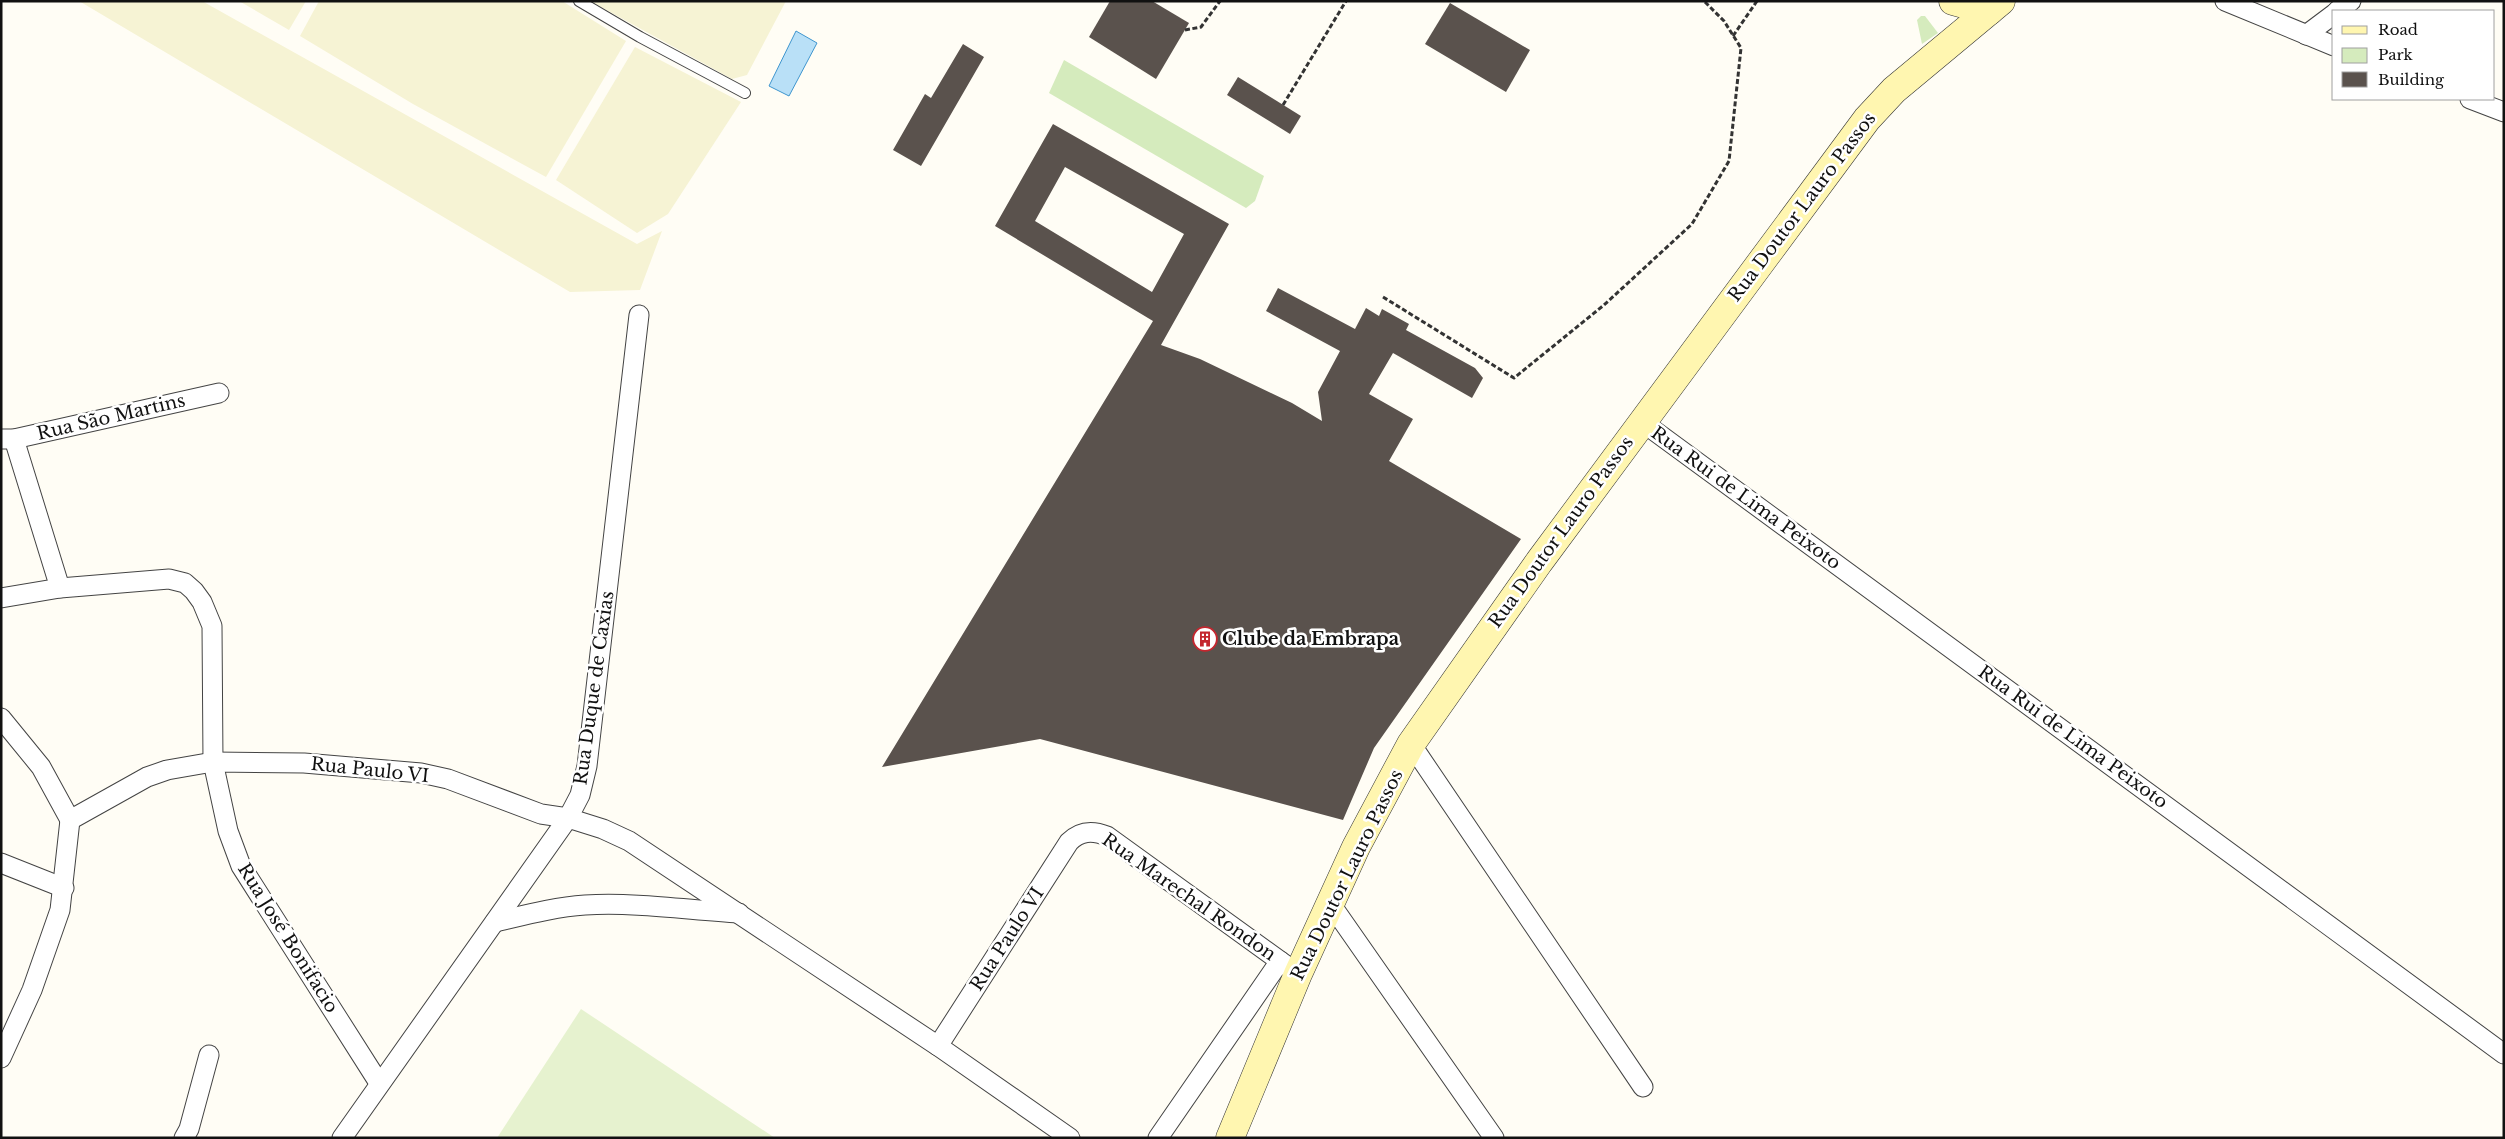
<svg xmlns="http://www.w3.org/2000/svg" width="2505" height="1139" font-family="'Libre Baskerville',serif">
	<rect width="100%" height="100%" fill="#fffdf5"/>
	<!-- farmland -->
	<g fill="#f6f3d4">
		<path d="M79,1H202L637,244L662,231L640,290L570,292Z"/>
		<path d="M239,1H306L289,30Z"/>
		<path d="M319,1H562L626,41L546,177L413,104L300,36Z"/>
		<path d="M590,1H786L747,75L732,79Z"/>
		<path d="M635,47L741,102L668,214L637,233L556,180Z"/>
	</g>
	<!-- green -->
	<g fill="#d5ebbd">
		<path d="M1921,16H1925L1938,33L1922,44L1917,20Z"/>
		<path d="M1064,60L1264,176L1255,201L1246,208L1049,93Z"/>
	</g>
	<!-- pitch -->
	<path fill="#e6f2cf" d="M581,1009L775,1138H497Z"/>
	<!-- water -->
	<path fill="#b9e0f7" stroke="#3f96cf" d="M796,31L817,43L789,96L769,86Z"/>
	<!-- building -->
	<g fill="#5a524d" fill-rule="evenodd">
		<path d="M1110,1H1152L1189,23L1156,79L1089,37Z"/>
		<path d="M1450,3L1530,50L1506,92L1425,44Z"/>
		<path d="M963,44L984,57L921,166L893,150L925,94L931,98Z"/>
		<path d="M1238,77L1301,116L1290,134L1227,95Z"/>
		<path d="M1053,124L1229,224L1161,345L1200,359L1292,403L1322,421L1318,392L1340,351L1266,311L1278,288L1355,329L1366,308L1379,316L1382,309L1409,324L1406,330L1475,368L1483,378L1472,398L1393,353L1369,394L1413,419L1389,461L1521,539L1374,748L1343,820L1040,739L882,767L1153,321L995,226ZM1065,167L1184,234L1152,292L1035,221Z"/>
	</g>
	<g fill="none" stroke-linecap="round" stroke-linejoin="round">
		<!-- service casing -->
		<g stroke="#444" stroke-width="12">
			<path id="service" d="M579,1L640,37L745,93"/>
		</g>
		<!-- minor casing -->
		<g stroke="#444" stroke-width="21">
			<g id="minor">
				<path d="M2225,1L2334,46"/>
				<path d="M2337,11L2351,1"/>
				<path d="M2306,35L2334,14"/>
				<path d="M2470,99L2504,112"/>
				<path d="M1641,421L2504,1054"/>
				<path d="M1,439H14L219,393"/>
				<path d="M14,439L60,588"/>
				<path d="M1,598L60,588L169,579L185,583L194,591L202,602L212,626L213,762L228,831L241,866L379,1083"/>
				<path d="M1,718L41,767L70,820"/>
				<path d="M1411,744L1643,1087"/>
				<path d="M70,820L147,777L167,770L213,762L304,763L421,773L448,779L541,814L568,818L603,829L629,841L938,1046L1070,1138"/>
				<path d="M1,863L64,888"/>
				<path d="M1330,903L1494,1138"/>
				<path d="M495,922C525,915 555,907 585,905C636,902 688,910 739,913"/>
				<path d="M938,1046L1069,842C1080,831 1092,830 1107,836L1298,974"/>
				<path d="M1,1058L32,990L60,910L70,820"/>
				<path d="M184,1138L189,1129L209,1055"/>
				<path d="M342,1138L568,818L580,795L587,766L639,315"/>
				<path d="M1158,1138L1280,961"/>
			</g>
		</g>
		<!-- secondary casing -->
		<g stroke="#333" stroke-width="29">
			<g id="secondary">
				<path d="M1953,1L1989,11"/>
				<path d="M1230,1138L1298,974L1356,847L1411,744L1539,562L1867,119L1894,90L2001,1"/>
			</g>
		</g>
		<!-- path -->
		<g stroke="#333" stroke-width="3" stroke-dasharray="5 2.5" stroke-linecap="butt">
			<path d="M1185,30L1201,27L1220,1"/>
			<path d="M1733,36L1757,1"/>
			<path d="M1283,105L1346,1"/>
			<path d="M1383,297L1514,378L1604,305L1692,224L1729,161L1741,48L1724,21L1704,1"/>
		</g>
		<!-- service -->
		<use href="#service" stroke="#fff" stroke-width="10"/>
		<!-- minor -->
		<use href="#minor" stroke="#fff" stroke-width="19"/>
		<!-- secondary -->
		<use href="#secondary" stroke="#fff6b0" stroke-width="28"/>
	</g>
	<!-- icons -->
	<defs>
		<g id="building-ring" transform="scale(1.25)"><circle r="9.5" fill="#fff" stroke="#c4262e" stroke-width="1.5"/><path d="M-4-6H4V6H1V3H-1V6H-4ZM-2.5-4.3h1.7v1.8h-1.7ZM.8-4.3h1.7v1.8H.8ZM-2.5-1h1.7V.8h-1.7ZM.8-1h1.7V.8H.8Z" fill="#c4262e"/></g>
	</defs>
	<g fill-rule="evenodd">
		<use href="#building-ring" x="1205" y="639"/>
	</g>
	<g text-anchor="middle" stroke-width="5" stroke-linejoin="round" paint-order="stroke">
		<!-- street labels -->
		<g font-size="18" fill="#111" stroke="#fff">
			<text transform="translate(1802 207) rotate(-53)" y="6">Rua Doutor Lauro Passos</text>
			<text transform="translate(111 417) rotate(-13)" y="6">Rua São Martins</text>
			<text transform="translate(1746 498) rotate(36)" y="6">Rua Rui de Lima Peixoto</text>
			<text transform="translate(1561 532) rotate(-54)" y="6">Rua Doutor Lauro Passos</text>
			<text transform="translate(594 688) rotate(-82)" y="6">Rua Duque de Caxias</text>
			<text transform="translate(2073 737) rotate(36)" y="6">Rua Rui de Lima Peixoto</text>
			<text transform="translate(370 770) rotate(6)" y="6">Rua Paulo VI</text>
			<text transform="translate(1347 875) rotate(-64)" y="6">Rua Doutor Lauro Passos</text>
			<text transform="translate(1189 897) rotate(35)" y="6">Rua Marechal Rondon</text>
			<text transform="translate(288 938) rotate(58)" y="6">Rua José Bonifacio</text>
			<text transform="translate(1007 939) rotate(-57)" y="6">Rua Paulo VI</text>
		</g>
		<!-- poi labels -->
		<g font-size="18" font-weight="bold" fill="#111" stroke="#fff" text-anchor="start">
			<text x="1222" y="645">Clube da Embrapa</text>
		</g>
	</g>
	<!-- border -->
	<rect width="2505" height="1139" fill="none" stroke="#111111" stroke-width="5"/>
	<!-- legend -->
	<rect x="2332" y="10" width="162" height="90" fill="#ffffff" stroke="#a0a0a0"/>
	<rect x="2342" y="26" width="25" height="8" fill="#fff6b0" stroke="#a0a0a0"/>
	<text x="2378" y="35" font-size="15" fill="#111111">Road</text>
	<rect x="2342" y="48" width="25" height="15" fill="#d5ebbd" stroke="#a0a0a0"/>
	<text x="2378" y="60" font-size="15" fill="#111111">Park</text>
	<rect x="2342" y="72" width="25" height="15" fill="#5a524d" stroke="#a0a0a0"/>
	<text x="2378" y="85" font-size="15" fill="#111111">Building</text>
</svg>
